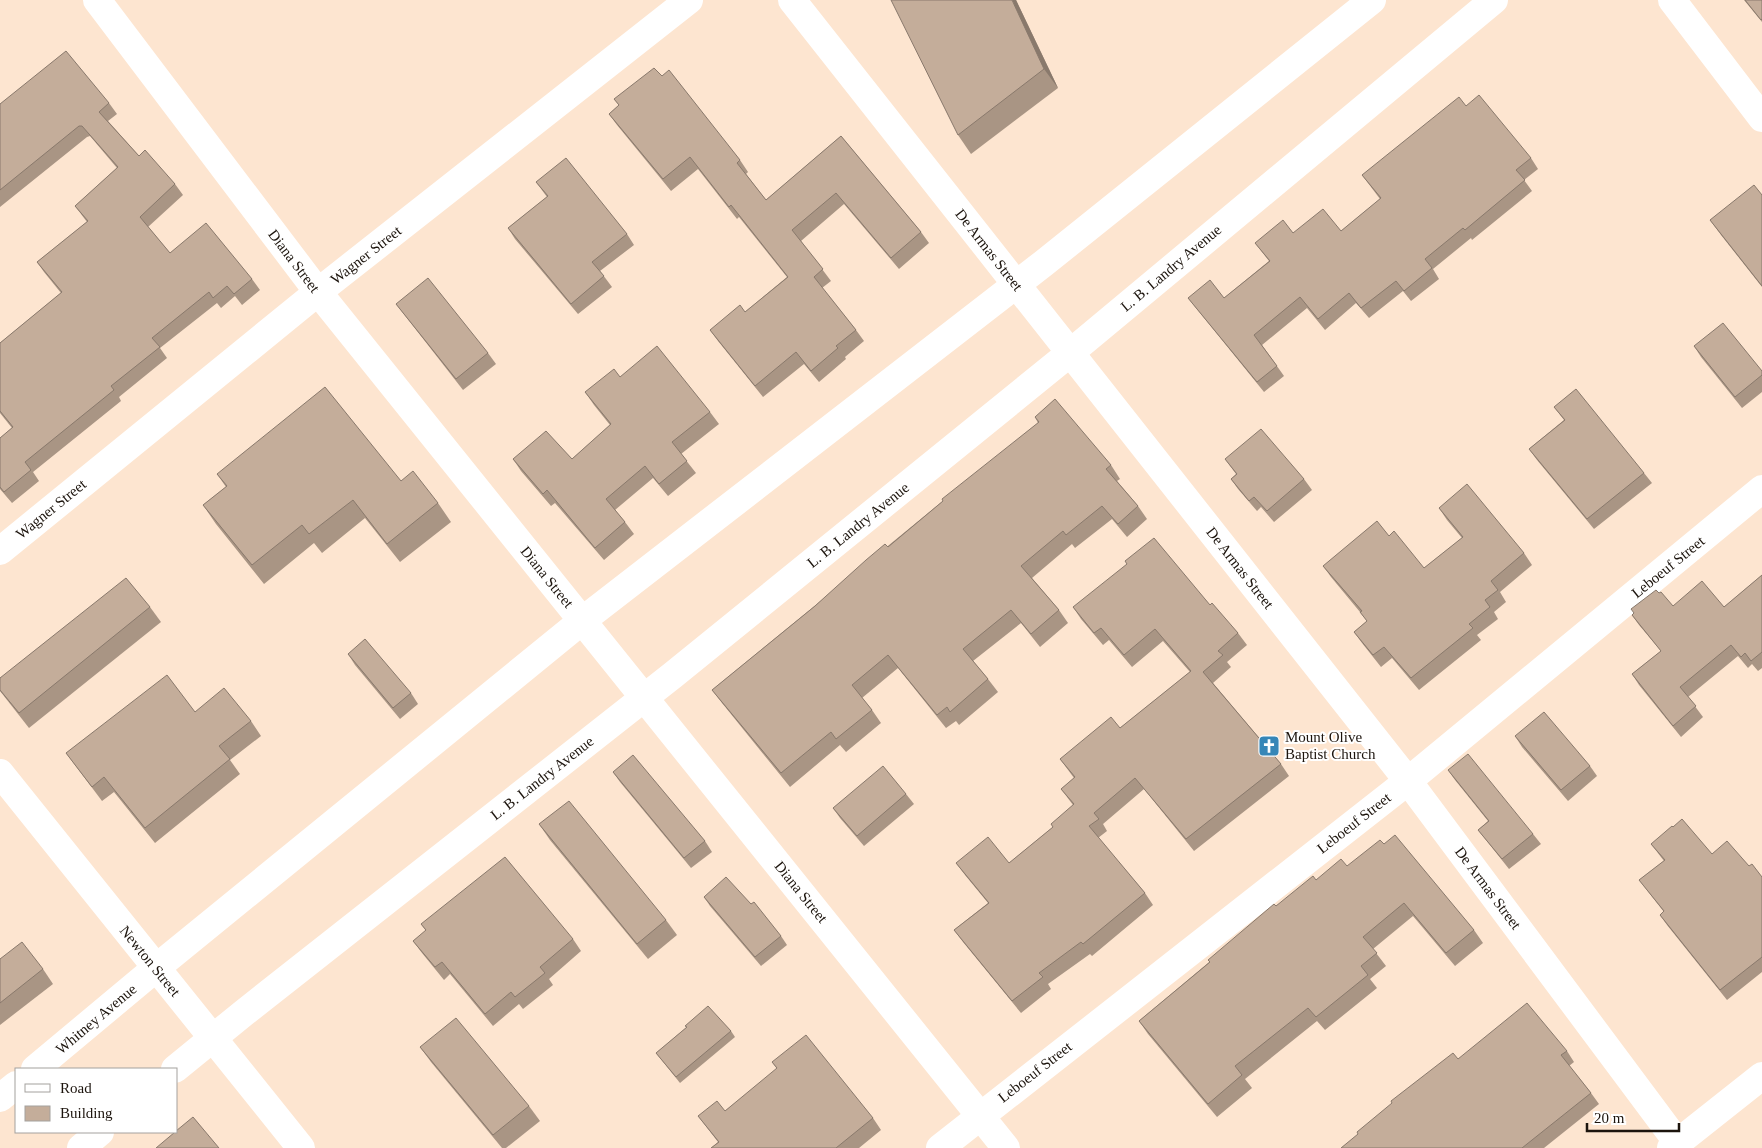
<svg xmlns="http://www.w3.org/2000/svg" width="1762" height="1148" font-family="Georgia,serif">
	<rect width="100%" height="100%" fill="#fde5d0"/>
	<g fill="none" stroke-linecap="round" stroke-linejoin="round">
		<!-- minor -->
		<g stroke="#fff" stroke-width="28">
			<path d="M97,0L318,292L1006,1148"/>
			<path d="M792,0L1408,781L1678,1143"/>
			<path d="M1672,0L1762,118"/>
			<path d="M0,551L318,292L689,0"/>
			<path d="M35,1069L156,968L583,620L1044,263L1372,0"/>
			<path d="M175,1069L245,1012L673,675L1070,353L1494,0"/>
			<path d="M0,1098L16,1085"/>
			<path d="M81,1148L100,1132"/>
			<path d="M940,1148L1408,781L1762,489"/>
			<path d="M1671,1148L1762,1076"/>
		</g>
		<!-- major -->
		<path stroke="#fff" stroke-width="28" d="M0,773L301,1148"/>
	</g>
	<!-- wall -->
	<g fill="#a99584">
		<path d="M1016,0L1058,88L971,154L958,135Z"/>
		<path d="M1744,0H1762V22Z"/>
		<path d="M662,76L740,160L748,172L746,174L766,200L841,136L921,232L929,243L899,269L844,204L801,241L831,281L822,288L856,330L864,341L845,357L846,359L819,382L804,364L763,397L718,341L710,330L745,312L787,277L739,217L737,219L698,169L671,191L617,125L609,114L619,105L614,99Z"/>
		<path d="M109,103L117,114L108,121L139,156L175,184L183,195L148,227L170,253L252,279L260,290L242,305L235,296L221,308L217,303L160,348L167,358L119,397L121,401L33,472L39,481L12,503L0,489V438L12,428L0,413V343L61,293L44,272L37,262L87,222L75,206L117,168L90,136L87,137L0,207V104Z"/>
		<path d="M1466,106L1531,158L1538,169L1524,180L1532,191L1472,240L1471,238L1433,269L1439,279L1411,301L1403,291L1369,318L1356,303L1325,330L1307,308L1262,345L1284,376L1264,392L1196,308L1188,298H1224L1269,261L1255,243L1293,233L1341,231L1380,199L1362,175Z"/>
		<path d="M536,182L627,234L634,245L600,271L612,287L578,314L515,239L508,228L547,197Z"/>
		<path d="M1762,195V287L1721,235L1710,220Z"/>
		<path d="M396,304L488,353L496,364L463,390Z"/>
		<path d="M1694,346L1762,371V392L1742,408L1701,357Z"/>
		<path d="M620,377L710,412L719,424L681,454L696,473L668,496L653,478L615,510L625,522L634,534L604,560L555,503L551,506L521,471L513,459H572L610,425L594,405L585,392Z"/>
		<path d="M1554,407L1644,473L1652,483L1594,529L1537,460L1529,449L1564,420Z"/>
		<path d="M1035,417L1111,465L1120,479L1117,481L1138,506L1147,519L1127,537L1112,519L1075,548L1072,544L1032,578L1059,610L1068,623L1040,647L1021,623L973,661L988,679L998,692L959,725L956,721L946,728L898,668L862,698L872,710L881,723L846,752L840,745L790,787L722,703L712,690L1038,423Z"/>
		<path d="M1225,459L1304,479L1312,490L1274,522L1261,507L1257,511L1238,489L1231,479L1236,474Z"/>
		<path d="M217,474L401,481L438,503L451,522L400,562L365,518L322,553L314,543L264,584L216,524L203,505L226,487Z"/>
		<path d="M1439,508L1524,553L1532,565L1500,592L1506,602L1494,612L1498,619L1477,635L1481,640L1419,690L1392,658L1381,667L1362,643L1354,632L1367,621L1360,612L1331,577L1323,566L1424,568L1462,538L1447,520Z"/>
		<path d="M1762,575V668L1758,671L1752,664L1748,668L1738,656L1688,697L1703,717L1681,737L1639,685L1632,674L1661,651L1639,625L1632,615L1673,606L1724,607Z"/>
		<path d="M1210,605L1238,633L1247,645L1227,662L1231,667L1213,683L1281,764L1289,776L1194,851L1144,789L1103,824L1107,831L1098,838L1145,893L1153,905L1092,956L1090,954L1048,984L1051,989L1021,1013L963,942L954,930L988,903L965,875L956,863H1009L1053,827L1073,805L1061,789L1074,778L1060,759L1120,728L1190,672L1163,641L1132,667L1109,640L1103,645L1081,619L1073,607Z"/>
		<path d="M150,607L161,622L29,728L0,691V678Z"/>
		<path d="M348,654L411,693L418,704L400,719L355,665Z"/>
		<path d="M195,712L251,721L261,736L230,760L240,774L155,843L114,792L102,801L66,753Z"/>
		<path d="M1515,736L1590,766L1597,776L1568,801L1522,747Z"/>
		<path d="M1448,770L1533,834L1541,844L1509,869L1486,840L1478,830L1488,821L1455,780Z"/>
		<path d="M613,772L705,841L712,852L691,868L620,782Z"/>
		<path d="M906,794L914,804L864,846L840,818L833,808Z"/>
		<path d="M539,824L666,920L677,935L648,959L550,840Z"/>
		<path d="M1651,844L1712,854L1749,866L1762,877V972L1727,1000L1667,925L1660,915L1664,912L1639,880L1664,861Z"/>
		<path d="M1347,866L1474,930L1483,943L1455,966L1413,916L1373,949L1386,966L1370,979L1377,988L1325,1030L1317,1021L1245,1079L1252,1088L1217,1117L1148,1034L1139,1021L1276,906L1316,880Z"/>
		<path d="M704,897L751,904L781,936L787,945L761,966L710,906Z"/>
		<path d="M421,924L573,939L581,951L549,979L553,985L523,1009L519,1004L493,1026L450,974L444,980L422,953L413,941L426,931Z"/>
		<path d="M0,959L43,969L53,984L0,1025Z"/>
		<path d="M687,1027L731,1031L735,1037L680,1083L656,1053Z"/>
		<path d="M420,1047L529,1106L540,1121L506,1148H502L431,1062Z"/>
		<path d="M1567,1051L1574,1062L1569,1066L1591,1093L1599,1104L1544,1148H1341L1458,1059Z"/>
		<path d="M772,1062L873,1118L881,1130L859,1148H711L718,1142L698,1116L725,1111L777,1069Z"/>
	</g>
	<!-- shaded-wall -->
	<path fill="#89796c" d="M1012,0H1016L1058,88L1044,69Z"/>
	<!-- building -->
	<g fill="#c4ad9a" stroke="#89796c">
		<path d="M891,0H1012L1044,69L958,135Z"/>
		<path d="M1745,0H1762V19L1761,20Z"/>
		<path d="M66,51L109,103L99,112L139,156L145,150L175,184L140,217L170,253L206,223L252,279L234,294L227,286L213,298L209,292L152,338L160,347L111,386L114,390L25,462L31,470L4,492L0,487V438L13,427L0,411V343L62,292L37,262L88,221L75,206L118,167L82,126H79L0,190V104Z"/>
		<path d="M654,68L662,76L669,70L740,160L737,163L766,200L841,136L921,232L891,258L836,193L792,230L823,269L814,277L856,330L836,346L838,348L811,371L796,352L755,386L710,330L740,305L745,312L788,277L731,205L729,207L690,157L663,179L609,114L619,105L614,99Z"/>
		<path d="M1479,95L1531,158L1516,170L1525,180L1465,230L1463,228L1425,259L1432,268L1404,291L1396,281L1361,308L1349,293L1318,319L1300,297L1254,335L1277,366L1257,382L1188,298L1210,280L1224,298L1270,261L1255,243L1283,220L1293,233L1323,209L1341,231L1381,198L1362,175L1459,97L1466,106Z"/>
		<path d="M566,158L627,234L592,262L604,276L571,304L508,228L548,196L536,182Z"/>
		<path d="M1754,185L1762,195V286L1710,220Z"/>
		<path d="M428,278L488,353L456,379L396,304Z"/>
		<path d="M1723,323L1762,371V375L1735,397L1694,346Z"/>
		<path d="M657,346L710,412L672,442L687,461L659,484L645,466L606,499L625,522L595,548L547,490L543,494L513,459L546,431L572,459L611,424L585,392L614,369L620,377Z"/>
		<path d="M325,387L401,481L413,471L438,503L387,544L353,500L309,534L302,525L252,565L203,505L227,486L217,474Z"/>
		<path d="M1576,389L1644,473L1587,519L1529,449L1565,420L1554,407Z"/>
		<path d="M1055,399L1111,465L1106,469L1138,506L1118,524L1102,506L1066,535L1063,531L1021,566L1059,610L1031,634L1011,610L963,649L988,679L950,712L947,707L937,715L888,655L852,685L872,710L836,739L831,732L781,773L712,690L815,606L866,560L885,544L888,547L943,501L942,499L1039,422L1035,417Z"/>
		<path d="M1261,429L1304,479L1267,511L1254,497L1249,501L1231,479L1237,474L1225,459Z"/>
		<path d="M1467,484L1524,553L1491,581L1498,590L1485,600L1490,607L1469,624L1473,628L1411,678L1384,647L1373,655L1354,632L1367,621L1360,612L1362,611L1323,566L1377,521L1389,536L1394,531L1424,568L1463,537L1439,508Z"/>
		<path d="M1154,538L1210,605L1212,603L1238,633L1218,651L1223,655L1203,672L1281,764L1186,839L1135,778L1094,813L1099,819L1089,826L1145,893L1083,944L1081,942L1039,973L1043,977L1012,1001L954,930L989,903L956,863L988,837L1009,863L1053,827L1051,824L1074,804L1061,789L1075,777L1060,759L1111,717L1120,728L1191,671L1155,629L1124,655L1101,628L1094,633L1073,607L1127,564L1125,561Z"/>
		<path d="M1762,575V652L1751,661L1745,653L1741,657L1731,645L1680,687L1696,706L1673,726L1632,674L1661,651L1632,615L1634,613L1631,609L1656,590L1659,593L1661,592L1673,606L1702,581L1724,607Z"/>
		<path d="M126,578L150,607L19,713L0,690V678Z"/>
		<path d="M365,639L411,693L393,708L348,654Z"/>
		<path d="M167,675L195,712L224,688L251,721L219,746L230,759L145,828L104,777L92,787L66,753Z"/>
		<path d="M1544,712L1590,766L1561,790L1515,736Z"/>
		<path d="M1468,754L1533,834L1502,859L1478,830L1489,821L1448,770Z"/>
		<path d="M633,755L705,841L684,858L613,772Z"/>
		<path d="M883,766L906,794L857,836L833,808Z"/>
		<path d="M569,801L666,920L637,944L539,824Z"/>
		<path d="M1682,819L1712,854L1727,841L1749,866L1752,864L1762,877V957L1720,990L1660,915L1664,911L1639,880L1665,860L1651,844L1672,826L1673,827Z"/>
		<path d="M1395,835L1474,930L1446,953L1404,903L1363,937L1377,953L1361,966L1368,975L1316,1017L1308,1008L1235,1066L1242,1075L1208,1104L1139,1021L1210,962L1208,960L1274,904L1276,906L1313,876L1316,880L1341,859L1347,866L1380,840L1384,844Z"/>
		<path d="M505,857L573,939L540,967L545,973L515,997L511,992L485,1014L442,962L435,967L413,941L426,930L421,924Z"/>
		<path d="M726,877L751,904L754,902L781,936L755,957L704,897Z"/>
		<path d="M22,942L43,969L0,1003V959Z"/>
		<path d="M1527,1003L1567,1051L1561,1055L1591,1093L1522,1148H1341L1358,1134L1357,1132L1392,1103L1391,1101L1453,1053L1458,1059Z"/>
		<path d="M708,1006L731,1031L676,1077L656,1053L687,1027L685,1026Z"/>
		<path d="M456,1018L529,1106L493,1135L420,1047Z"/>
		<path d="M806,1035L873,1118L836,1148H711L719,1142L698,1116L717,1101L725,1111L777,1068L772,1062Z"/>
		<path d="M193,1117L219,1148H156L175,1132H176V1131Z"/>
	</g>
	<!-- icons -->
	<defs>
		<g id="church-square" transform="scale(1.125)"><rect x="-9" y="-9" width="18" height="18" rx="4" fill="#3686b7" stroke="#fff"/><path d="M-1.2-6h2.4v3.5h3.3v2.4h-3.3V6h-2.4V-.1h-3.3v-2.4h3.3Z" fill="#fff"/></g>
	</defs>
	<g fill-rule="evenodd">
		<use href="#church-square" x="1269" y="746"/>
	</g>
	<g text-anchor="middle" stroke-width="4" stroke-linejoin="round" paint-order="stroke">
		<!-- street labels -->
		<g font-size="15" fill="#1c140d" stroke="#fff">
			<text transform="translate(989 250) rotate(52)" y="5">De Armas Street</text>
			<text transform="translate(366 255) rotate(-38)" y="5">Wagner Street</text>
			<text transform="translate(294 261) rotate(53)" y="5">Diana Street</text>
			<text transform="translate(1171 268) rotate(-40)" y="5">L. B. Landry Avenue</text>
			<text transform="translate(51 509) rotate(-39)" y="5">Wagner Street</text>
			<text transform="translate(858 525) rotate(-39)" y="5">L. B. Landry Avenue</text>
			<text transform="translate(1668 567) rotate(-39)" y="5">Leboeuf Street</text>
			<text transform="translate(1240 568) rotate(52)" y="5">De Armas Street</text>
			<text transform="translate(547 577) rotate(51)" y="5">Diana Street</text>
			<text transform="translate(542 778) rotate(-38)" y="5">L. B. Landry Avenue</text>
			<text transform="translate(1354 823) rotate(-38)" y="5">Leboeuf Street</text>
			<text transform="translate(1488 888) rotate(53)" y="5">De Armas Street</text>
			<text transform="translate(801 892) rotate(51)" y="5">Diana Street</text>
			<text transform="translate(150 961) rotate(51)" y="5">Newton Street</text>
			<text transform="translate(96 1019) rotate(-40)" y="5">Whitney Avenue</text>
			<text transform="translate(1035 1072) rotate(-38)" y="5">Leboeuf Street</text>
		</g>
		<!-- poi labels -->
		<g font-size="15" fill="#1c140d" stroke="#fff" text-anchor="start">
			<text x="1285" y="742">Mount Olive<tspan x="1285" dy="17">Baptist Church</tspan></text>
		</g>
	</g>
	<!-- legend -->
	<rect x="15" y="1068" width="162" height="65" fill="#ffffff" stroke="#a4a19e"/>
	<rect x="25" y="1084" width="25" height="8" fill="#ffffff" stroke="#a4a19e"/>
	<text x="60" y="1093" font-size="15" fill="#1c140d">Road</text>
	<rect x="25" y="1106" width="25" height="15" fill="#c4ad9a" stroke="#a4a19e"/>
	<text x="60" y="1118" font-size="15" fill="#1c140d">Building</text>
	<!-- scale -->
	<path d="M1587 1123v8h92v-8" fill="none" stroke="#1c140d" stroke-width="2.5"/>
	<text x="1594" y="1123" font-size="15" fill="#1c140d" stroke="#ffffff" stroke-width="4" paint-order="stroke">20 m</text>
</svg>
